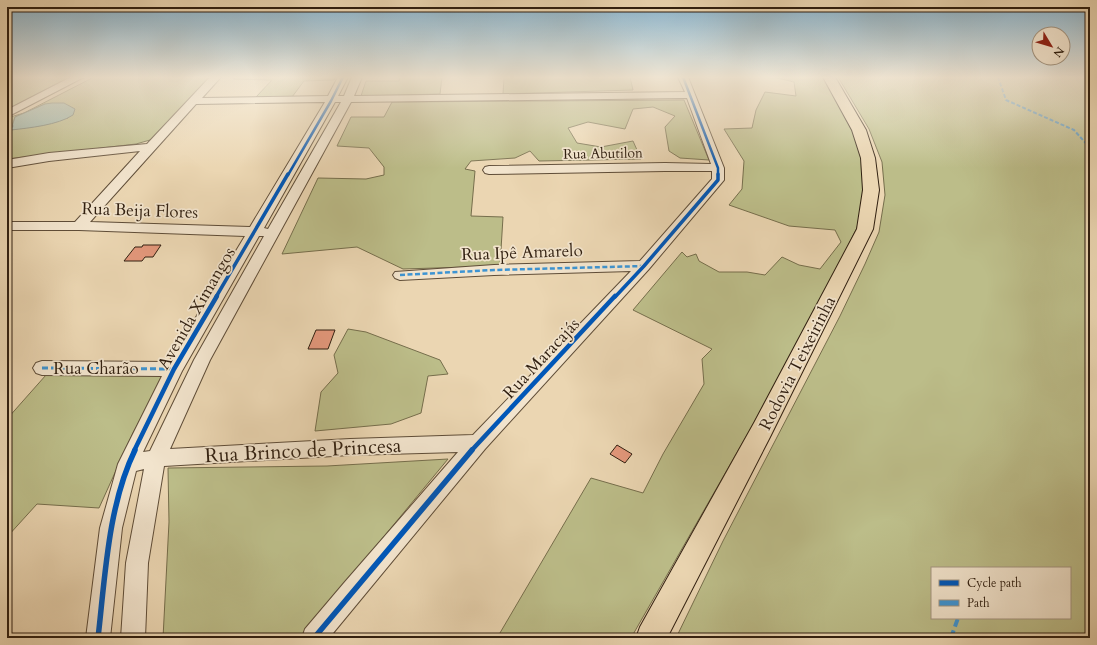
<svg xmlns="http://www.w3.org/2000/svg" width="1097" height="645" font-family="Cardo,serif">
	<rect width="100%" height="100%" fill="#ebd6b2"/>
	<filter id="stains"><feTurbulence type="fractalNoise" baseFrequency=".005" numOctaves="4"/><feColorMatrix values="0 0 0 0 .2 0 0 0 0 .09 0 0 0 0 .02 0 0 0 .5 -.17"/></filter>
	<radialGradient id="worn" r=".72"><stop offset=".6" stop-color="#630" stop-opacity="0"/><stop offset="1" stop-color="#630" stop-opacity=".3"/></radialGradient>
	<!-- green -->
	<g fill="#bcbd89" stroke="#766e4c" fill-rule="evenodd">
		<path d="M7,77H71L10,108L7,107Z"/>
		<path d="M94,77H211L150,140L136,144L7,159V118L24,113ZM45,104L68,118L11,130L15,117Z"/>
		<path d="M235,77H336L334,80L304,81L292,97H256L272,80L233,79Z"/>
		<path d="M400,77H442L440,94L361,96L366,81H399Z"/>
		<path d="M504,77H630L633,90L503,94Z"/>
		<path d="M773,77H823L852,129L862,159L864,190L857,228L812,316L751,428L631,638H497L591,478L643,493L663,454L704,384L702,359L712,349L633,310L682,252L687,257L696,254L699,261L719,272H747L765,275L782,257L799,265L820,269L841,242L835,230L789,226L729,205L742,189L744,161L724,129L752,128L756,110L765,92L796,96L794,82Z"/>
		<path d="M838,77H1090V638H676L723,541L840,316L865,264L879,232L885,195L882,162L869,129ZM932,568H1070V618H932Z"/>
		<path d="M684,100L709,160L680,158L669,151L665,127L675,116L653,107L633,109L625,129L588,122L568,128L577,143L601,147L633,141L641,159L539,161L530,151L515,158L471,161L465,169L475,171L471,216L503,217L500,266L403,269L357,247L282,254L318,178L366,179L384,175V167L369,148L337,146L351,117H384L392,102Z"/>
		<path d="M348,329L366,332L440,360L448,374L428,376L421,413L391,424L315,431L321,392L338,373L334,355Z"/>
		<path d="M46,375H164L133,433L99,508L37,504L7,537V419Z"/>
		<path d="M448,459L300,638H163L169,522L168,468L327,466Z"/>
	</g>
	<!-- water -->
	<path fill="#98b9b0" stroke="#6e7b70" d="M52,103H64L75,109L73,115C58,125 29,128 11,130L15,117L45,104Z"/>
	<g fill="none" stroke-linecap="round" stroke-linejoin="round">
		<!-- stream -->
		<path stroke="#6e7b70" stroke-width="3" d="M7,127L12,126"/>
	</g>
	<!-- building -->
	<g fill="#e4987c" stroke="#301f10">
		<path d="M143,245H161L153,257H145L142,261H124L135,247H142Z"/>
		<path d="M316,330H335L328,349H308Z"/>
		<path d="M617,445L632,454L625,463L610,454Z"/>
	</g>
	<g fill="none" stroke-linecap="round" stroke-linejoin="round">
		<!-- minor casing -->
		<g stroke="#5f4d38" stroke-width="2">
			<g id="minor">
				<path d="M71,77H84L7,117V110Z"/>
				<path d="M210,77H221L202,98L328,96L338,77H348L338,96H344L352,77H362L354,96L685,92L678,77H688L724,168V180L649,269L485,449L329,638H302L305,629L344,583L458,452L350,455L164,466L148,563L145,638H121L126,563L144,469L136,471L122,528L110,638H86L100,528L118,464L162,376L42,375L36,373L33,368L36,363L42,361L169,362L245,236L79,230H7V222H75L140,151L49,161L7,168V160L49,153L147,144ZM687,98L711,164L665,163L489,166L485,167L483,170L485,173L489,174L665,171H712V179L640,261L494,265L395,272L393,275L395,278L400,280L494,275L631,271L473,435L350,439L170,449L210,360L351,102ZM325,102L250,227L90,222L196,104ZM335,102H341L268,229L264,228ZM259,236H264L194,360L150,451L143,452L182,371Z"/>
			</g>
		</g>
		<!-- major casing -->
		<g stroke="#301f10" stroke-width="2">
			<path id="major" d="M823,77H835L866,130L875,158L879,190L873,229L770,437L667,638H636L640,627L754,423L857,229L863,190L861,158L852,130Z"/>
		</g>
		<!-- minor -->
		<use href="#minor" fill="#f2e4cd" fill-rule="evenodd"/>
		<!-- major -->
		<use href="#major" fill="#ebd6b2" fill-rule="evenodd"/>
		<!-- quiet-far3 -->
		<path stroke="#3d94d3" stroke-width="2" stroke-dasharray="4 2" stroke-linecap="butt" d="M998,77L1006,100L1074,130L1090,148"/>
		<!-- quiet-far2 -->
		<path stroke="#3d94d3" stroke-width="2.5" stroke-dasharray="5 2.5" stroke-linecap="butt" d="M400,275L494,270L644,266"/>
		<!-- quiet-far1 -->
		<path stroke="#3d94d3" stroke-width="3" stroke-dasharray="6 3" stroke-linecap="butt" d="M42,368L174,369"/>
		<!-- quiet -->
		<path stroke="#3d94d3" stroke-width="4" stroke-dasharray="8 4" stroke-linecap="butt" d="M951,638L958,618"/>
		<!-- cycleway-far3 casing -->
		<g stroke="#f2e4cd" stroke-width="4">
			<g id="cycleway-far3">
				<path d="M683,77L718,168V175"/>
				<path d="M288,175L331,101L343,77"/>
			</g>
		</g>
		<!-- cycleway-far2 casing -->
		<g stroke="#f2e4cd" stroke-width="5.5">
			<g id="cycleway-far2">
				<path d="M216,297L288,174"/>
				<path d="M615,297L644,266L718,180V174"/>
			</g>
		</g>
		<!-- cycleway-far1 casing -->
		<g stroke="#f2e4cd" stroke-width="7">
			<g id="cycleway-far1">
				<path d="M134,451L174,369L217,296"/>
				<path d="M471,451L615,296"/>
			</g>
		</g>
		<!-- cycleway casing -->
		<g stroke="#f2e4cd" stroke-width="8">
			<g id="cycleway">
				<path d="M98,638C105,578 108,505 135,450"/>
				<path d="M314,638L472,450"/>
			</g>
		</g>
		<!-- cycleway-far3 -->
		<use href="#cycleway-far3" stroke="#0057b8" stroke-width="2.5"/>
		<!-- cycleway-far2 -->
		<use href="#cycleway-far2" stroke="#0057b8" stroke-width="3.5"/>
		<!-- cycleway-far1 -->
		<use href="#cycleway-far1" stroke="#0057b8" stroke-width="4.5"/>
		<!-- cycleway -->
		<use href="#cycleway" stroke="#0057b8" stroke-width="5.5"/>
	</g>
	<!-- sky -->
	<linearGradient id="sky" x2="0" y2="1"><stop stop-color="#88b6d2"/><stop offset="0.46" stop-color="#f6eddc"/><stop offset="1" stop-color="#f6eddc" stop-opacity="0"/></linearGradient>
	<rect width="1097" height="168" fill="url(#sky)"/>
	<g text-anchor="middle" stroke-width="3.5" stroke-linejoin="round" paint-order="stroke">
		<!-- far-street labels -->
		<g font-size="14" fill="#301f10" stroke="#f2e4cd">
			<text transform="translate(603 153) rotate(-1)" y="5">Rua Abutilon</text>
		</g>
		<!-- street labels -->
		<g font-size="17" fill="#301f10" stroke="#f2e4cd">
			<text transform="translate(140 210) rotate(2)" y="6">Rua Beija Flores</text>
			<text transform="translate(522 252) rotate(-2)" y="6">Rua Ipê Amarelo</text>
			<text transform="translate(196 308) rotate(-60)" y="6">Avenida Ximangos</text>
			<text transform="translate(541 358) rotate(-47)" y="6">Rua Maracajás</text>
			<text transform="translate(797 363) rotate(-63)" y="6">Rodovia Teixeirinha</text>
			<text x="96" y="374">Rua Charão</text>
		</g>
		<!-- near-street labels -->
		<g font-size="20" fill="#301f10" stroke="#f2e4cd">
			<text transform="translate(303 450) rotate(-3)" y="7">Rua Brinco de Princesa</text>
		</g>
	</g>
	<!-- margin -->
	<rect width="1097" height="645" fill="none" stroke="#ebd6b2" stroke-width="24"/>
	<rect x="8" y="8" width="1081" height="629" fill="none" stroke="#301f10" stroke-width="2"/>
	<rect x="12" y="12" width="1073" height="621" fill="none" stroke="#301f10"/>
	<!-- legend -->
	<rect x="931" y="567" width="140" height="52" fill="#f2e4cd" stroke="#a49581"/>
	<rect x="939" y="580" width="20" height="6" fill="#0057b8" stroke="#a49581"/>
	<text x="967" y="587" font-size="12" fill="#301f10">Cycle path</text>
	<rect x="939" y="600" width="20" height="6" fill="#3d94d3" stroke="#a49581"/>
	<text x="967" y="607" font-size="12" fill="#301f10">Path</text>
	<!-- north arrow -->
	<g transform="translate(1051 46) rotate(128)"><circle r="19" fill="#f2e4cd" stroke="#a49581"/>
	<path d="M0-3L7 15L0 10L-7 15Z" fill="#8f2418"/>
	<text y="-6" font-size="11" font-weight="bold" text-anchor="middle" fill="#301f10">N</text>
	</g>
	<rect width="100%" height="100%" filter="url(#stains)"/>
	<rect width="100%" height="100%" fill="url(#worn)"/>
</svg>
